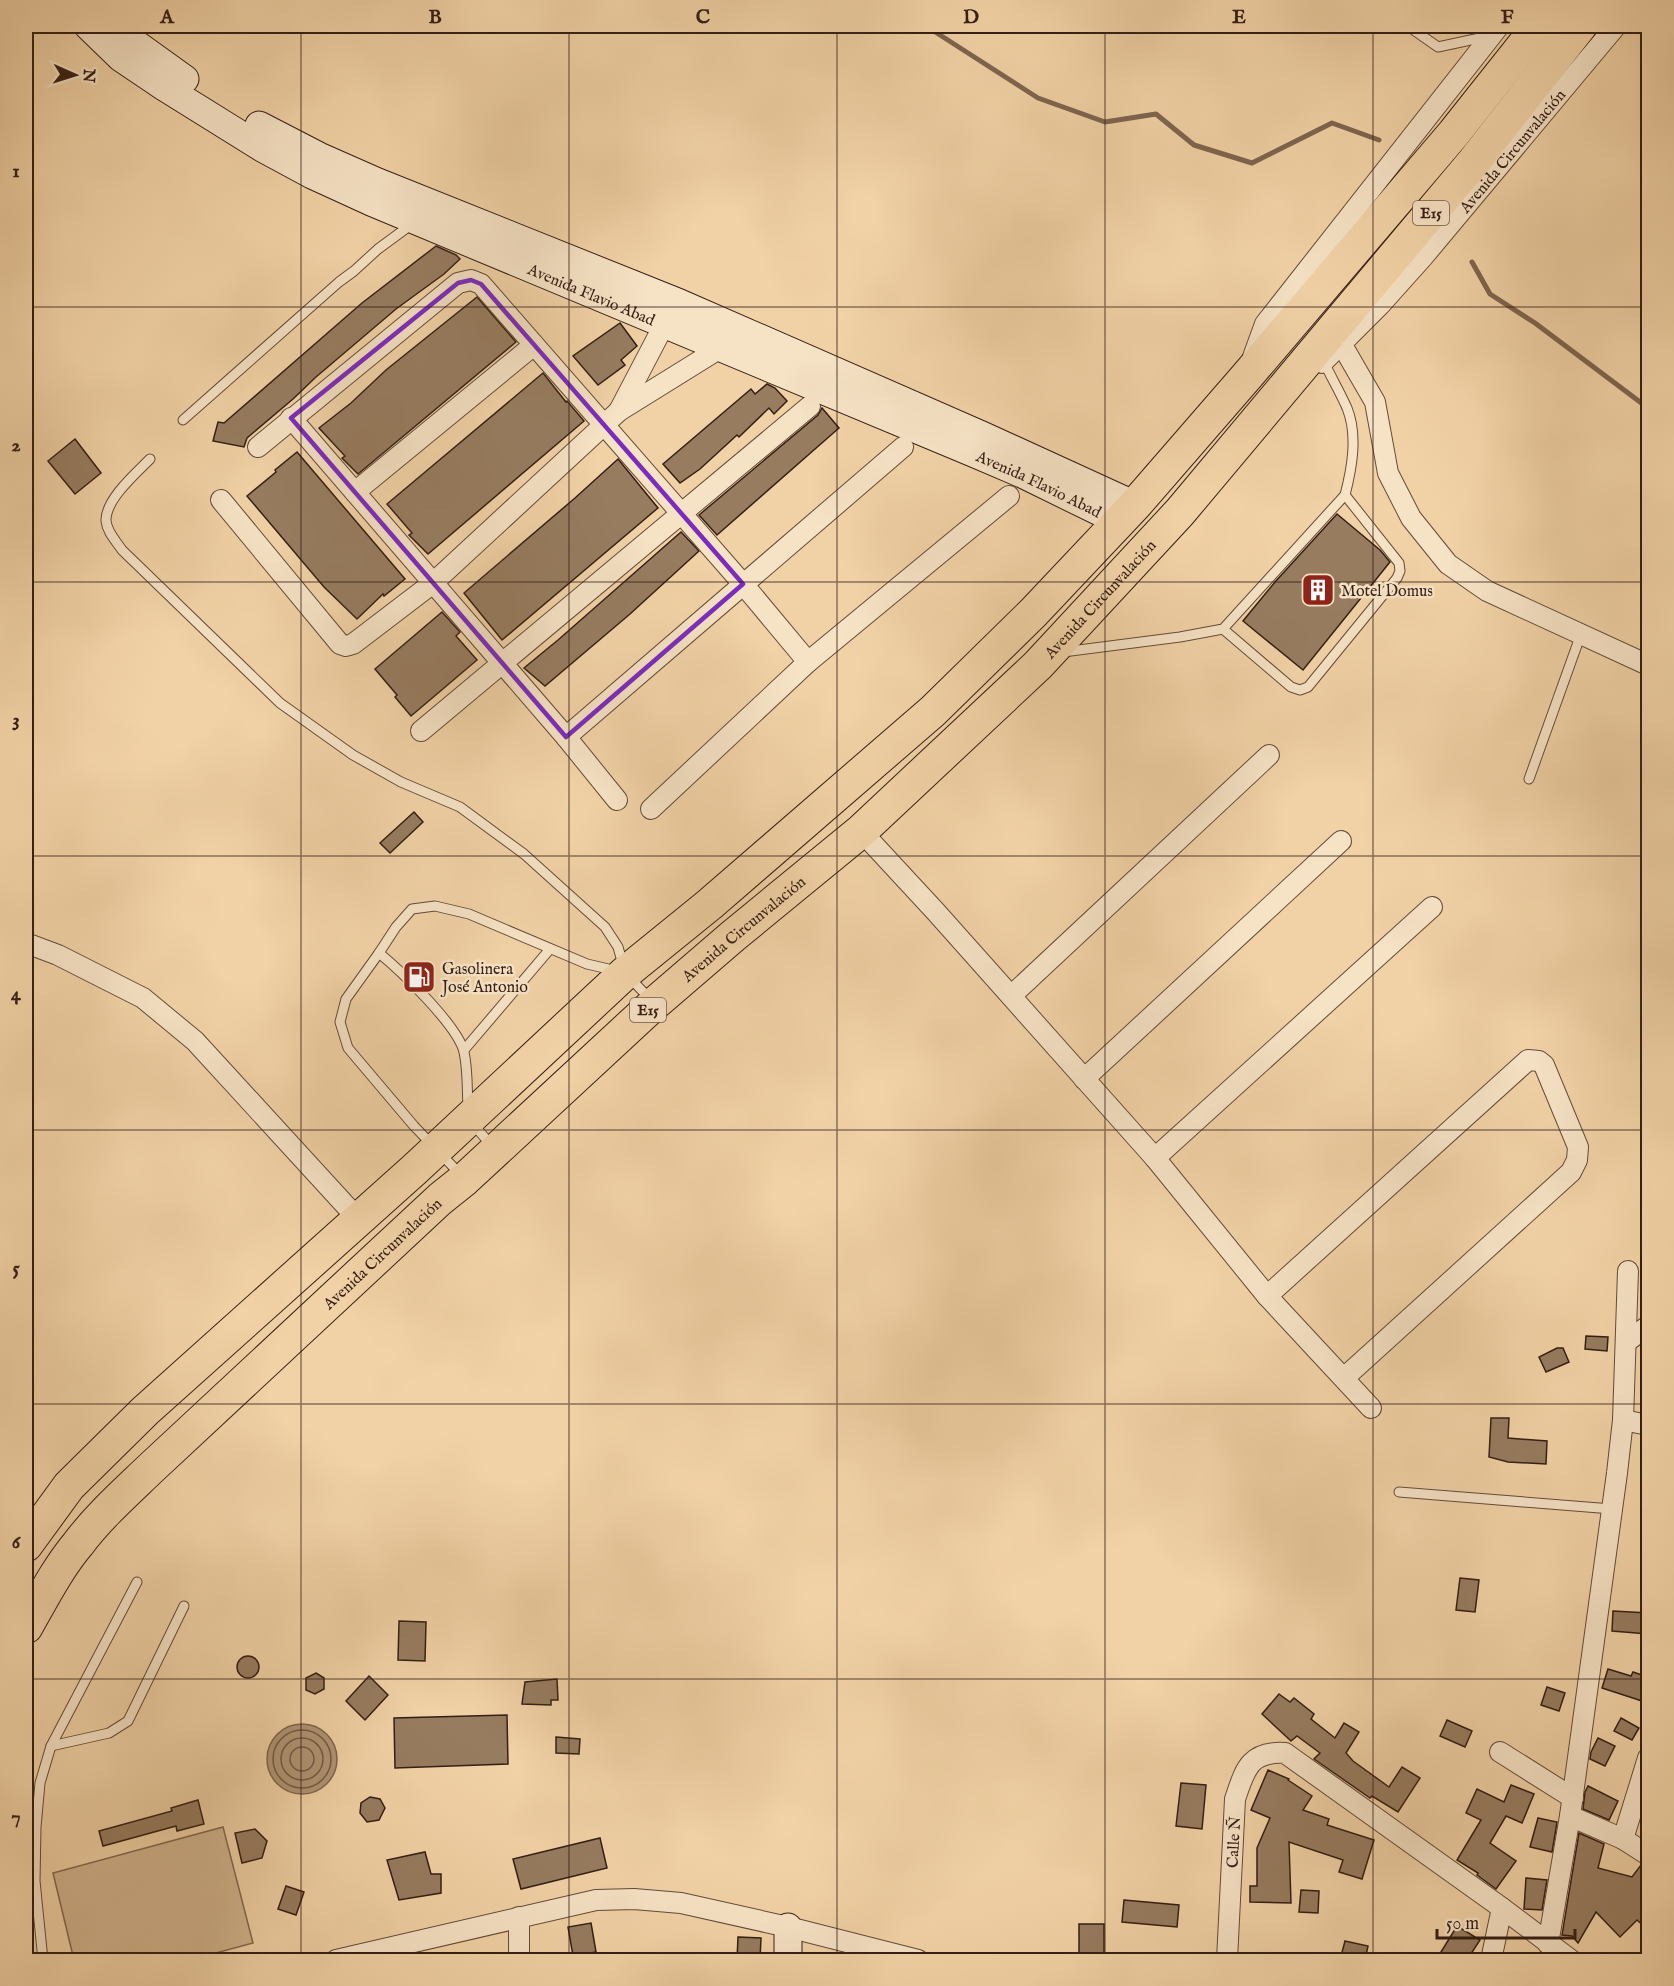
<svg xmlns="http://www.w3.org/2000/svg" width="1674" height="1986" font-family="'IM FELL English',serif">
	<rect width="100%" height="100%" fill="#f1d2a6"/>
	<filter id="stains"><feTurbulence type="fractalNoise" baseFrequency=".00333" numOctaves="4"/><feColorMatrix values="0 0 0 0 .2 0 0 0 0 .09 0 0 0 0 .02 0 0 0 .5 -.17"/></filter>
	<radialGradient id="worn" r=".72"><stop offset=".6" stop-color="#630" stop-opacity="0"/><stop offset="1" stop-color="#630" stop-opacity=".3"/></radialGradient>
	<!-- green -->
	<path fill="#d1b38d" stroke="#836851" stroke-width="1.5" d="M223,1827L253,1943L190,1960H74L53,1873Z"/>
	<!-- water -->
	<circle fill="#b19575" stroke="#7f654f" stroke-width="1.5" cx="302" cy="1759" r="35"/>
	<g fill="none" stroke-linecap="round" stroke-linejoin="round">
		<!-- shore -->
		<g stroke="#735a45" stroke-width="1.5">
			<circle cx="302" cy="1759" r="29"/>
			<circle cx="302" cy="1759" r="21"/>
			<circle cx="302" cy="1759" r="12"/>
		</g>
		<!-- stream -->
		<g stroke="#7f654f" stroke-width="5">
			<path d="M926,26L1038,98L1105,122L1156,114L1194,145L1252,163L1332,123L1379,140"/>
			<path d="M1472,262L1490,294L1535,323L1648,408"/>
		</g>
	</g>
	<!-- building -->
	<g fill="#977c60" stroke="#351e15" stroke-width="1.5">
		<path d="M436,246L456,255L460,259L444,274L396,309L316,377L293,399L247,438L244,447L213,441L218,422L224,423L362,303Z"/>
		<path d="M477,297L516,342L358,474L342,458L345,456L319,428L351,403L386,370Z"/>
		<path d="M620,323L637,346L621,360L625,365L598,385L573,356Z"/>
		<path d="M543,373L566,402L567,401L584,421L428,554L409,535L412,533L387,504Z"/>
		<path d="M767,384L775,388L787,401L774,414L769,408L739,437L737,435L700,469L680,483L663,464L751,389L755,394Z"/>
		<path d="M822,408L839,428L717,535L699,515L818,415Z"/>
		<path d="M75,439L101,473L75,494L48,461Z"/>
		<path d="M297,452L405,579L384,596L383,594L357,619L324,587L247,496L276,472L275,470Z"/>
		<path d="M618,459L658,508L502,640L464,593L575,498Z"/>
		<path d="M1337,514L1380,550L1390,562L1303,670L1243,621L1275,582Z"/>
		<path d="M681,532L699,551L630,614L545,686L524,668L558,640Z"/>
		<path d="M442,612L460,632L456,636L477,660L411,716L395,697L397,695L375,669Z"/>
		<path d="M414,812L423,822L390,853L380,843Z"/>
		<path d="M1586,1336L1608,1337L1607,1351L1585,1349Z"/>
		<path d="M1557,1348H1563L1569,1362L1546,1372L1539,1357Z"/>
		<path d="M1491,1418H1509L1508,1438L1547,1441L1546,1464L1508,1462L1489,1457Z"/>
		<path d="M1460,1578L1479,1580L1475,1612L1456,1610Z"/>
		<path d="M1613,1611L1648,1613V1634L1612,1631Z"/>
		<path d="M399,1621L426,1622L425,1661L398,1660Z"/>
		<circle cx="248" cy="1667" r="11"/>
		<path d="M1608,1669L1631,1676L1633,1672L1648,1677V1689L1645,1702L1602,1688Z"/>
		<path d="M316,1673L324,1678V1689L315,1694L306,1690V1678Z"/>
		<path d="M369,1676L388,1695L365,1720L346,1701Z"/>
		<path d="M557,1679L558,1700H551V1705L522,1704L525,1682Z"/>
		<path d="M1547,1687L1565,1693L1559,1711L1541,1705Z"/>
		<path d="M1279,1694L1290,1702L1294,1698L1314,1714L1311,1719L1335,1738L1344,1723L1359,1732L1346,1753L1353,1761L1389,1787L1402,1767L1420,1778L1398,1812L1372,1796L1370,1798L1314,1759L1320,1753L1297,1736L1291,1741L1262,1714Z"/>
		<path d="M507,1715L508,1764L395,1768L394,1718Z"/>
		<path d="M1621,1718L1639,1728L1632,1740L1614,1731Z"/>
		<path d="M1447,1720L1472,1731L1465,1747L1440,1736Z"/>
		<path d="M556,1737L580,1739L579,1754L556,1753Z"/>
		<path d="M1598,1738L1615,1746L1605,1766L1590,1759L1591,1752Z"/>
		<path d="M1268,1770L1289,1779L1288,1780L1312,1796L1303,1810L1329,1819L1327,1825L1374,1840L1362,1879L1339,1872L1343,1860L1289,1842L1291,1903L1250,1902V1886H1257V1848L1270,1818L1251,1810Z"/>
		<path d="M1181,1783L1206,1785L1202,1829L1176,1826Z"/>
		<path d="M1511,1785L1534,1794L1522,1823L1506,1816L1490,1843L1516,1861L1496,1889L1477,1875L1478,1873L1457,1860L1481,1820L1466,1813L1477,1789L1504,1802Z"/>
		<path d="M1588,1786L1618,1801L1609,1820L1583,1809L1585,1792Z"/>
		<path d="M370,1797L380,1799L385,1808L379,1820L367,1822L360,1813L361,1803Z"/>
		<path d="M198,1800L204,1824L177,1831L176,1826L103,1846L99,1831L172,1811L171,1808Z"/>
		<path d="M1538,1818L1557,1822L1552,1852L1530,1847Z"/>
		<path d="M255,1829L267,1841L262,1858L242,1863L235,1833Z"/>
		<path d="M1579,1833L1604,1844L1598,1868L1632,1877L1641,1865L1648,1867V1930L1637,1920L1620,1937L1596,1912L1578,1943L1572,1936L1562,1935Z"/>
		<path d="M600,1838L607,1868L521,1889L513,1859Z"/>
		<path d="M425,1852L431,1874H441V1893L399,1900L387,1860Z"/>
		<path d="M1526,1878L1547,1880L1542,1910L1524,1909Z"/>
		<path d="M286,1886L304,1892L296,1915L278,1909Z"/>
		<path d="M1301,1890L1319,1891L1318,1913L1299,1912Z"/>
		<path d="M1124,1900L1179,1905L1177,1927L1122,1922Z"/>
		<path d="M591,1923L596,1952L573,1956L568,1927Z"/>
		<rect x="1079" y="1924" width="25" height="36"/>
		<path d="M1457,1926L1480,1940L1467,1960H1436Z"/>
		<path d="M738,1937L761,1938L760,1960H737Z"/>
		<path d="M1345,1941L1368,1946L1365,1960H1340Z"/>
	</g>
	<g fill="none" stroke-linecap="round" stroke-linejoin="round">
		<!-- lane casing -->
		<g stroke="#644b39" stroke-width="11">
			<g id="lane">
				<path d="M1408,26L1438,47L1489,36"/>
				<path d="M183,420L339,282L354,271L378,249L412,224"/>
				<path d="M150,459C136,473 105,500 106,521C107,532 116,541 122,550L280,703L353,755L401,782L460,807L524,854L605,927L618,947L623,965"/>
				<path d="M1223,629L1291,687L1300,690L1308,687L1397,578L1400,571L1399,563L1345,495"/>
				<path d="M1063,652L1180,637L1223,629L1345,495C1352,468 1358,435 1347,408C1340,392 1331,377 1324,362"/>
				<path d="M1529,779L1581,634"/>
				<path d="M379,953L346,999L340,1022L348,1048L414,1126L460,1174"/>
				<path d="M629,977L651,1000"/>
				<path d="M464,1050L550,949"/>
				<path d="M468,1108C467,1090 468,1070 464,1052C458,1026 400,970 379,953L396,927L412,909L435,906L469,914L587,964L617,971"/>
				<path d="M472,1123L493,1147"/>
				<path d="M1399,1492L1612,1509"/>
				<path d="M51,1746L109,1733L128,1721L184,1606"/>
				<path d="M43,1960L35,1881L36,1827L40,1783L51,1746L137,1582"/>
			</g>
		</g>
		<!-- street casing -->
		<g stroke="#644b39" stroke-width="22">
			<g id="street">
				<path d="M1342,345L1375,402L1388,473L1411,518L1448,564L1487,591L1648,665"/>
				<path d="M1253,357L1265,324L1499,26"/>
				<path id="s1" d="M1322,363L1380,305L1423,257L1616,26"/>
				<path d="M619,411L664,325L672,313"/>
				<path d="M291,418L566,737L617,800"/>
				<path d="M258,447L458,283L471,280L481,284L743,584L808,662"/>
				<path d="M355,492L534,345"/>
				<path d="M221,500L340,644L346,646L353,644L433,583L619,411L722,347L727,339"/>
				<path d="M421,731L810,406"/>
				<path d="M566,737L903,447"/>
				<path d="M651,809L808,662L1009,496"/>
				<path d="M861,831L936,912L1155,1158L1267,1296L1371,1408"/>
				<path d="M26,943L58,955L143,998L195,1041L359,1220"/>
				<path d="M1011,996L1269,755"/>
				<path d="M1084,1079L1341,841"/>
				<path d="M1155,1158L1432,907"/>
				<path d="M1267,1296L1528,1060L1539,1061L1544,1065L1578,1147L1577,1160L1571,1172L1344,1378"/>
				<path d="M1626,1342L1648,1326"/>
				<path d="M1623,1420L1648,1425"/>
				<path d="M1500,1752L1573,1798"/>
				<path d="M1570,1816L1623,1839L1648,1855"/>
				<path d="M1623,1839L1648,1758"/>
				<path d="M1548,1944L1570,1816L1617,1473L1623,1420L1628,1271"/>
				<path d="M336,1960L596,1900L634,1899L681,1903L788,1927L918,1960"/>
				<path d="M519,1960V1917"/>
				<path id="s2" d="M1227,1960L1235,1799C1245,1770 1249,1751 1285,1753L1502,1908L1571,1960"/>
				<path d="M1491,1960L1502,1908"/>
			</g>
		</g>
		<!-- secondary casing -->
		<g stroke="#351e15" stroke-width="29">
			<g id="secondary">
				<path id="s3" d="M88,26L121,58L164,87L262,148L312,175L371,202L973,453L1022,474L1120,522"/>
				<path d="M119,26L135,43L185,79"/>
				<path d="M259,125L319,156L378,182L680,303L982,435L1135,505"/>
				<path d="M788,1927V1960"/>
			</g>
		</g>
		<!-- highway casing -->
		<g stroke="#351e15" stroke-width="35">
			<g id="highway">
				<path d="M26,1545L69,1486L145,1411L415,1169L625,973L710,904L933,711L1033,613L1135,505L1247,376L1454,133L1539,26"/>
				<path id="s4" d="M26,1627C42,1599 57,1569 78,1544C99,1516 125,1493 150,1469L440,1199L465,1179L654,1004L733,936L861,831L1038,665L1180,512L1475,160L1580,26"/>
			</g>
		</g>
		<!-- lane -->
		<use href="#lane" stroke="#f6e2c5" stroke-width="9"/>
		<!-- street -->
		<use href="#street" stroke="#f6e2c5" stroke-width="20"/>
		<!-- secondary -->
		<use href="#secondary" stroke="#f6e2c5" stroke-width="27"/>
		<!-- highway -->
		<use href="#highway" stroke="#f1d2a6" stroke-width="33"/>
	</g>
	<!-- marked area -->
	<path fill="none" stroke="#7b2cbf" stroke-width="4.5" stroke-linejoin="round" d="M471,280L481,284L743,584L566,737L291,418L458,283Z"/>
	<!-- grid -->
	<path fill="none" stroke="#351e15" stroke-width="1.5" stroke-opacity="0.55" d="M301,26V1960M569,26V1960M837,26V1960M1105,26V1960M1373,26V1960M26,307H1648M26,582H1648M26,856H1648M26,1130H1648M26,1404H1648M26,1679H1648"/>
	<!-- icons -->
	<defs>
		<g id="building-square" transform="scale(1.725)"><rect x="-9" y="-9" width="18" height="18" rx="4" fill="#8f2418" stroke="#f6e2c5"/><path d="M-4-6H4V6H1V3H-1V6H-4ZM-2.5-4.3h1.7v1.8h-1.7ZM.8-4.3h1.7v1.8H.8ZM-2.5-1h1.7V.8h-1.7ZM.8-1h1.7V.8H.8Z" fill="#fff"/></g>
		<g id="fuel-square" transform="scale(1.725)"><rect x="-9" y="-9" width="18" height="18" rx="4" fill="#8f2418" stroke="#f6e2c5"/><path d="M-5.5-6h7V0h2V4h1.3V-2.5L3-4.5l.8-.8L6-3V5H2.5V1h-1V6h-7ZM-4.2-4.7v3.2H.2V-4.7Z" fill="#fff"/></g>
	</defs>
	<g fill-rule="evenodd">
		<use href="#building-square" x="1318" y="590"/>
		<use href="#fuel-square" x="419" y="977"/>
	</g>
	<g text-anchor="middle" stroke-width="5" stroke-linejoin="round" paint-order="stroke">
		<!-- shield labels -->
		<g fill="#f6e2c5" stroke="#6f594a" stroke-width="1.5">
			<rect x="1413" y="201" width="36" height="24" rx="4.5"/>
			<rect x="630" y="998" width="36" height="24" rx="4.5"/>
		</g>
		<g font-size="15" font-weight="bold" fill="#351e15">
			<text x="1431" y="218">E15</text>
			<text x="648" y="1015">E15</text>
		</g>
		<!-- street labels -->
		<g font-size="16" fill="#351e15" stroke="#f6e2c5">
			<text dy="6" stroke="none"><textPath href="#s1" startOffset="285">Avenida Circunvalación</textPath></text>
			<text dy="6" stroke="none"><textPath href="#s3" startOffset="574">Avenida Flavio Abad</textPath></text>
			<text dy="6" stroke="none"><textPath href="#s3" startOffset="1060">Avenida Flavio Abad</textPath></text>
			<text dy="6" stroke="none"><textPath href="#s4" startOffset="1491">Avenida Circunvalación</textPath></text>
			<text dy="6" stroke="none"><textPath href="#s4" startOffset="1005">Avenida Circunvalación</textPath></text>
			<text dy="6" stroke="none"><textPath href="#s4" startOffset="519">Avenida Circunvalación</textPath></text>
			<text dy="6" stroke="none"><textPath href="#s2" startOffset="118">Calle Ñ</textPath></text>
		</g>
		<!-- poi labels -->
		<g font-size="16" fill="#351e15" stroke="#f6e2c5" text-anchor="start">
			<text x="1341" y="596">Motel Domus</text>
			<text x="442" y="974">Gasolinera<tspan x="442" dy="18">José Antonio</tspan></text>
		</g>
	</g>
	<!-- margin -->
	<rect width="1674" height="1986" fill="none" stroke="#f1d2a6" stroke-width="66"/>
	<!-- north arrow -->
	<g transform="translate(75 75) rotate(93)" stroke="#f6e2c5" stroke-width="4.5" paint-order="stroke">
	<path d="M0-4.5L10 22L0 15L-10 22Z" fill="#351e15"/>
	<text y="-9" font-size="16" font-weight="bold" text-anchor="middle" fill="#351e15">N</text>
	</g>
	<!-- scale -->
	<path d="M1437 1929v9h138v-9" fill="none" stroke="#351e15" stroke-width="3"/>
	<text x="1446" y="1929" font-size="18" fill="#351e15" stroke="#f6e2c5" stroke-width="4.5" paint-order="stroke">50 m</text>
	<rect x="33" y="33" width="1608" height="1920" fill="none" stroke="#351e15" stroke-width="2"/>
	<g font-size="20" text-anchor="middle" font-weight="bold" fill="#351e15">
		<text x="167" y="23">A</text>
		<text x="435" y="23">B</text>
		<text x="703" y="23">C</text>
		<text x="971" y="23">D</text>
		<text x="1239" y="23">E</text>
		<text x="1507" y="23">F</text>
		<text x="16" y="177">1</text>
		<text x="16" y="451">2</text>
		<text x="16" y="726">3</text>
		<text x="16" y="1000">4</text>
		<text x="16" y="1274">5</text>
		<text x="16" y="1548">6</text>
		<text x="16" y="1823">7</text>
	</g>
	<rect width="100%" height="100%" filter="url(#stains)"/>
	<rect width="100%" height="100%" fill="url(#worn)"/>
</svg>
